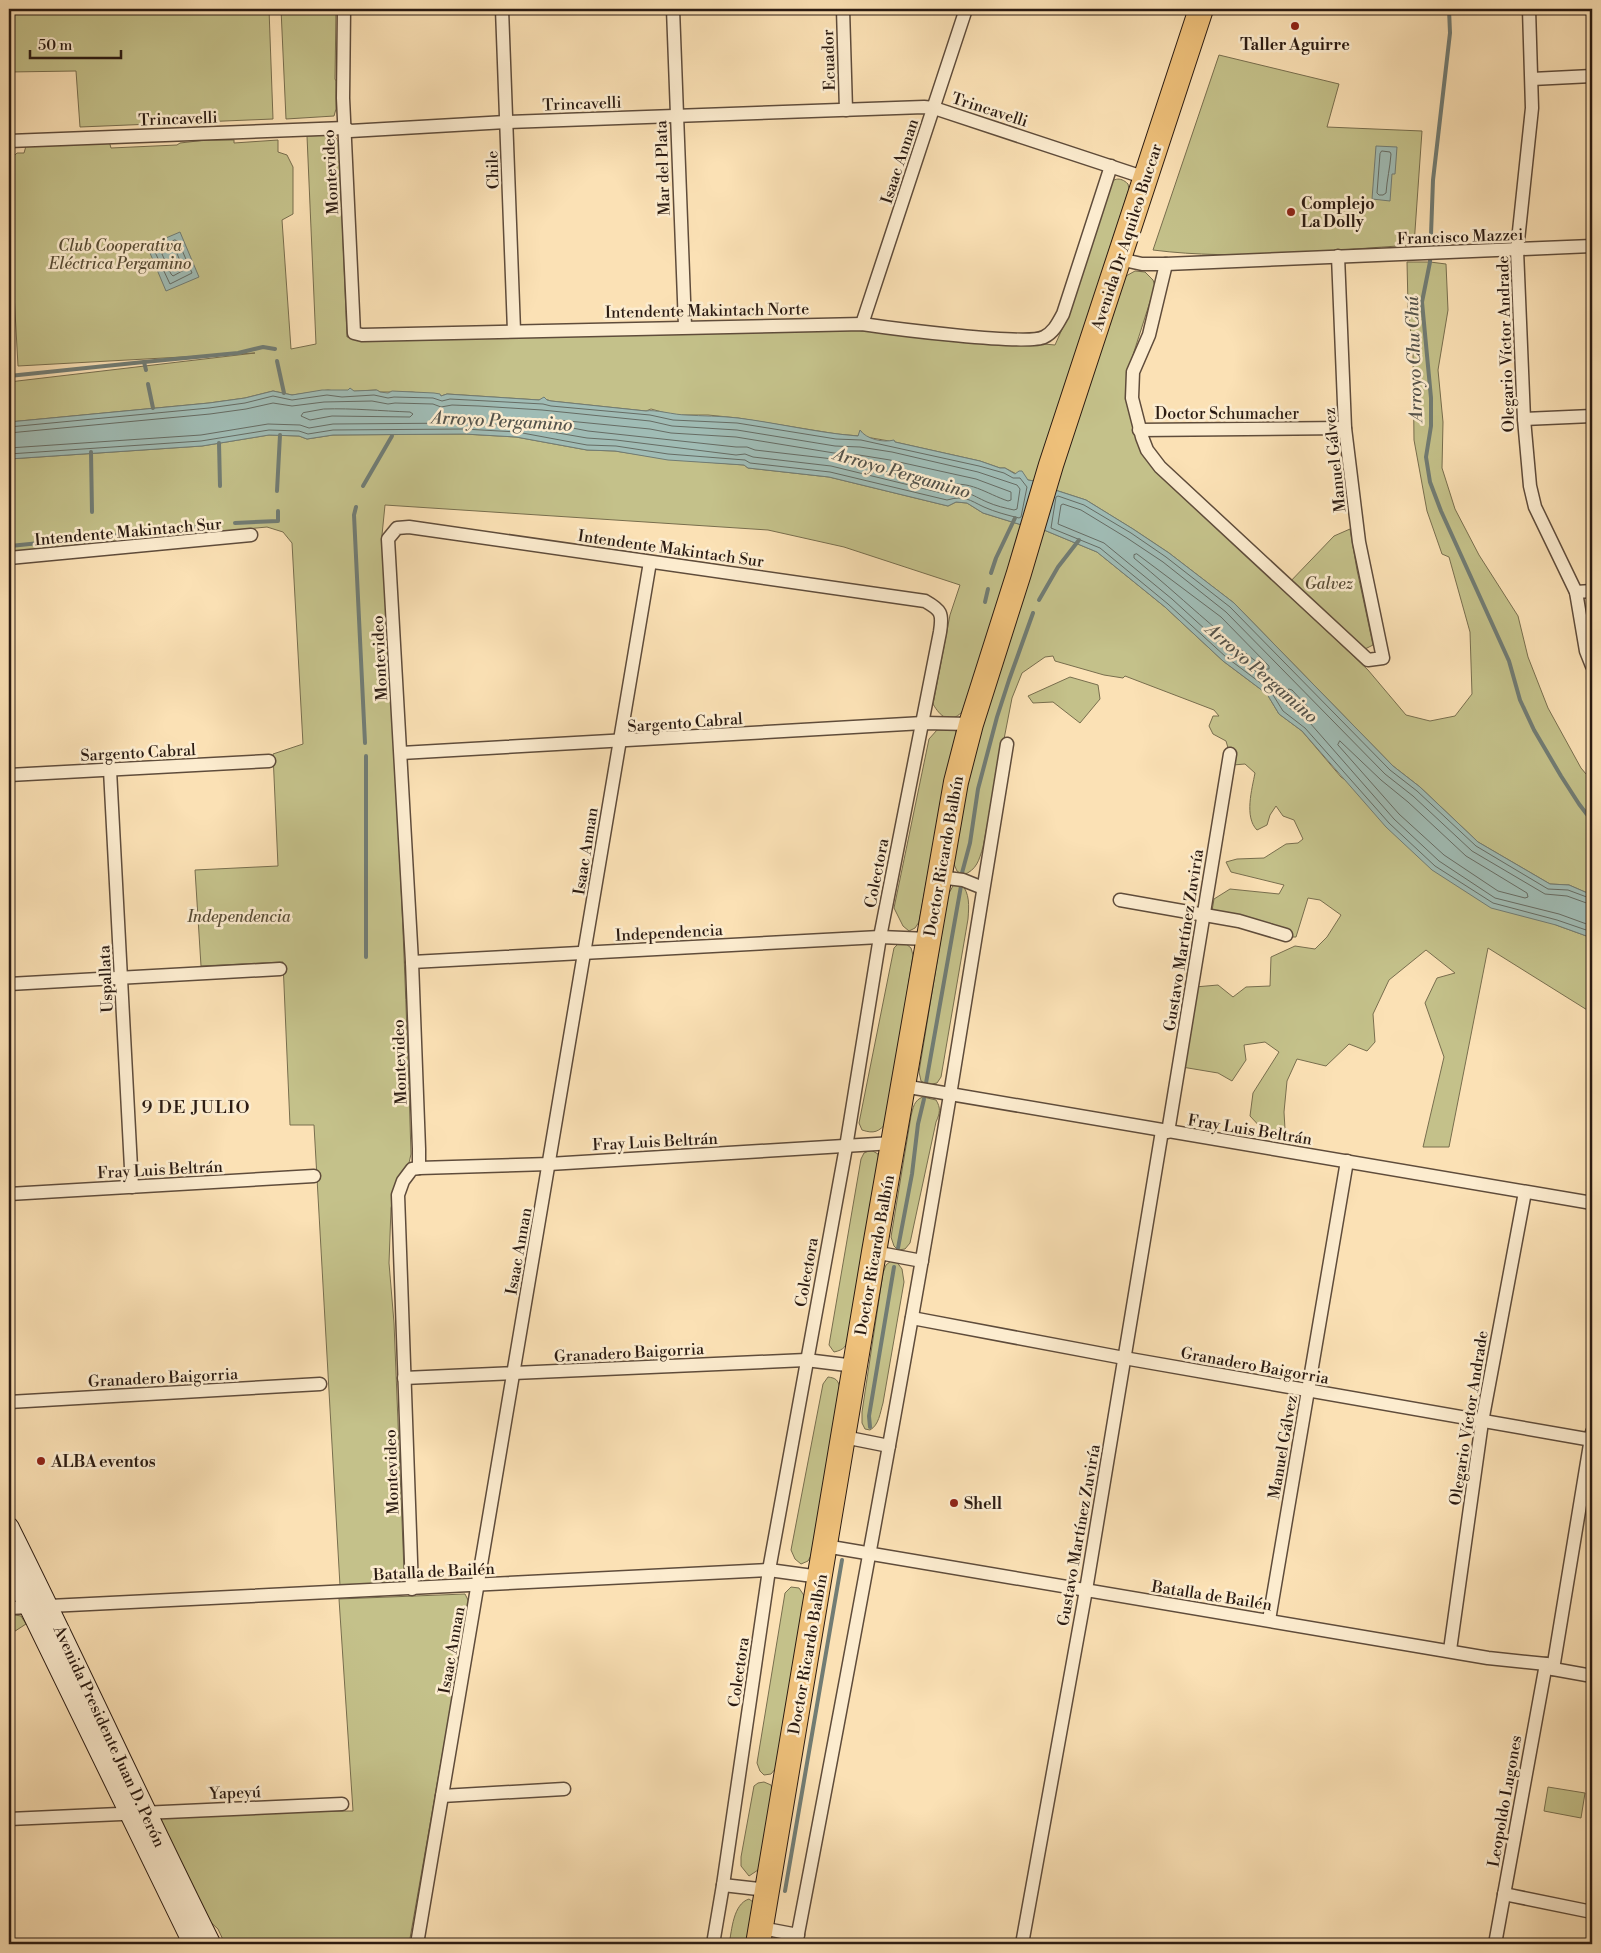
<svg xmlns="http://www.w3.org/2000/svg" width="1601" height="1953" font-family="'Libre Bodoni',serif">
	<rect width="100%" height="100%" fill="#fbe1b5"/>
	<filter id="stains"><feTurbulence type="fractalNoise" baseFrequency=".004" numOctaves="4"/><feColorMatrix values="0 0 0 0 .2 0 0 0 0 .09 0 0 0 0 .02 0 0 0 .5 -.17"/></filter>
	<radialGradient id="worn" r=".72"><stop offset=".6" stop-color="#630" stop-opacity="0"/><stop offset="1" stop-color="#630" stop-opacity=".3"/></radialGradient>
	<!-- green -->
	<g fill="#c4c18a" stroke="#786e4e">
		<path d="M9,9H269L273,119L80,127L76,71L9,72Z"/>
		<path d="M281,9H336L335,79L336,81V109L334,116L286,119Z"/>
		<path d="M1219,55L1339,84L1327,127L1422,131L1414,245C1328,250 1239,261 1153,250Z"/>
		<path d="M330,135L336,138L339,144L347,337L514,336L862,328L1055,345L1063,327L1107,188C1112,178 1120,176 1128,184L1129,189L1034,481L1028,480L1005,468H1000L980,461L895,442L866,437L862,435L861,431L859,436L837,434L738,418L708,415H673L651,409L646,411L551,401L545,399L539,400L447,394L441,396L412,392H380L376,390L342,392L328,390L292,395L273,391L245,398L209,403L9,422V382L255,353L18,366L9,202V161L17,153H24L26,146L109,141L111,148L177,145L180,143L206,140H234V143L278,140V152L287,155L293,167V214L282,220L291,349L316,344L307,136Z"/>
		<path d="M1407,262H1430L1446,264L1448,310L1438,370L1443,422L1442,468L1455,509L1479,555L1518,616L1528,657L1548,708L1581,768L1592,781V895L1569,885L1550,884L1478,842L1420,787L1393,766L1234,603L1169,553L1133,529L1086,500L1052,489L1126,276L1135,271L1145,272L1153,280L1155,286L1132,358L1127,387L1162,475L1368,670L1406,715L1430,721L1455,716L1472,694L1470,632L1449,557L1442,554L1427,511L1414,440L1413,354L1408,306Z"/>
		<path d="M464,434L516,437L587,450L615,451L668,459L744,465L748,468L829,477L948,506L956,502L967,503L983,513L1025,526L962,712C949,725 940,716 933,704L950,615L960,585L844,547L768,530L385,505L382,535C395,741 405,948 411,1154L409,1163L397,1184L391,1208L389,1263L394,1323L404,1571L402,1579L396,1583L340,1586L314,1125H290L283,962L201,966L195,870L278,866L273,754L303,744L292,543L283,532L267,527L9,552V459L202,446L269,435L299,436L307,439L333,435Z"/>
		<path d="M1350,529L1357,570L1373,645L1365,649L1287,585L1334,536Z"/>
		<path d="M1044,530L1097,552L1165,607L1223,661L1267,694L1279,714L1302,731L1341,777L1556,925L1592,938V1013L1488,948L1449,1147H1423L1444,1057L1425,1003L1437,978L1455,973L1426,950L1389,980L1373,1014L1375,1042L1367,1051L1349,1044L1326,1066L1297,1059L1287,1081L1284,1112L1285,1129L1264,1131L1250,1116L1253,1093L1279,1052L1265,1042L1244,1045L1246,1060L1232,1081L1218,1073L1182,1067L1195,987L1218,985L1233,997L1246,987L1270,986L1271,957L1295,946L1315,949L1327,937L1341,915L1320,900L1308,898L1296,937H1276L1273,924L1212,911L1214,899L1230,889L1279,894L1284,885L1231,872L1226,862L1237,859L1264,858L1286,844L1298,843L1303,839L1294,820L1283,816L1276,806L1270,815L1267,825L1257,830C1244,817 1252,789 1255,773L1245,764L1233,765L1226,741L1213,734L1209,726L1213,716H1219L1214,710L1125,676L1123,678L1104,675L1055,661L1053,656L1045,657L1022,673L1012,698L983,847C979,860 977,870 963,875L957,871L953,862L956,840L974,751L1007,635Z"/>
		<path d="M1070,677L1098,685L1100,699L1080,723L1053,702L1033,703L1028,696Z"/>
		<path d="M955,729L957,735L937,824L919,922L915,928L909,931L903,926L894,908L929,739L937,730Z"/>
		<path d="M961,883C970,894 969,905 968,919L941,1077L937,1083L928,1085L921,1081L919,1072L948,895L954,884Z"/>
		<path d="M905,943L911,948L913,955L887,1122C879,1132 874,1134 862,1130L859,1123L894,948L898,944Z"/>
		<path d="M923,1097L936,1100C941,1108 940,1113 936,1122L910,1243L905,1249L898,1250L894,1246L891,1237L911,1116C913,1108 914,1100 923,1097Z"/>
		<path d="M871,1150L878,1154L879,1162L849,1336C847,1346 844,1350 834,1352L829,1345L861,1159L864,1153Z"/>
		<path d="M891,1261H896L902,1269L904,1282L883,1403C880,1413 879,1425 870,1430L865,1429L862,1423V1412L883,1273L886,1265Z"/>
		<path d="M828,1377C836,1378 838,1380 840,1388L813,1552L808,1561L801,1564L795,1559L791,1550L823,1384Z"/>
		<path d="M791,1587L799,1588L805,1597L776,1768L771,1774L764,1775L760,1771L757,1763L785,1593Z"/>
		<path d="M465,1594L469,1602L409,1944H225L218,1929L206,1918L159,1822L167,1812L353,1811L339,1599Z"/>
		<path d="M9,1614L21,1616L26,1624L9,1635Z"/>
		<path d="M764,1782L771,1785L773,1792L761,1863L758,1870L749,1876L741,1866V1857L754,1786L758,1783Z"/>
		<path d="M1548,1787L1585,1793L1581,1818L1544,1811Z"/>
		<path d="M749,1899L753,1902L754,1907L747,1944H729C732,1930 733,1904 749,1899Z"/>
	</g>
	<!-- water -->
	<g fill="#a0bcb5" stroke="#717c74">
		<path d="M1376,146L1397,147L1395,174H1392L1390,201L1372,199Z"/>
		<path d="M180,232L199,277L166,291L147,246Z"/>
		<path d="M350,388L354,391L377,390L380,392L388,393L392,391L434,393L440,394L441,396L447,394L539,400L544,397L547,400L551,401L646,411C654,409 675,415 686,415C702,416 721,416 738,418C778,423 818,433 858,436L860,430C866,439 883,443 894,440L895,442L980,461L1000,468H1005L1015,474L1019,471H1022L1028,480L1034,481L1025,526L983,513L967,503L956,502L948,506L829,477L748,468L744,465L668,460L615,451L587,450L516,437L464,434L333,435L307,439L299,436L269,435L202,446L9,459V422L209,403L245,398L273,391L292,395L322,390H348Z"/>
		<path d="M1052,489L1086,500L1133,529L1169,553L1234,603L1393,766L1420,787L1478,842L1550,884L1569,885L1592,895V938L1556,925L1491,908L1432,870L1386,827L1302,731L1279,714L1267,694L1223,661L1165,607L1097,552L1044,530Z"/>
	</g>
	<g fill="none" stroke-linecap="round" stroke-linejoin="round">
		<!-- shore -->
		<g stroke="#666c64" stroke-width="1">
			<path d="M1382,151L1390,152L1391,154C1390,168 1387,179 1386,193L1383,195H1379L1377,193L1380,154Z"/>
			<path d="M175,240L178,241L192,273L170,284L154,250Z"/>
			<path d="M172,248L175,249L184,270L173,276L171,274L162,254Z"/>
			<path d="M324,409C353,408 381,411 410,412L413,414L410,417L332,416L310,420L301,416L303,413Z"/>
			<path d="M558,420L650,429L671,433L736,437L834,453L859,455L890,460L976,479L1011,492V500L1008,501C987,494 968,479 946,486L833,459L755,450L747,447H736L588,431L557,425L556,422Z"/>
			<path d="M9,427L209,408L245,403L273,396L292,400L327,395L342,397L374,395L388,398L394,397L433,398L442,401L450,399L543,404L551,406L650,415L673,420L737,423L836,439L861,440L979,466L1004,473L1013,478H1020L1027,487L1021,517L1019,518C1007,515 995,512 984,507C969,500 965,495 947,500L830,472L750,463L745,460L668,454L616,446L587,445L517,432L464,429L333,430L308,434L299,431L269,430L201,441L9,454"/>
			<path d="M9,433L210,414L246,409L273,403L292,406L324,402L372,401L388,404L395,403L433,404L441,407L452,405L479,406L542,410L650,421L672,426L737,430L835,446L860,447L892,452L978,472L1017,485L1020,489L1017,509L1014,510C1005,508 996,506 987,502C971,495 965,488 946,494L831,466L753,457L745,454L736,455L616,440L587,438L517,426L465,423L333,424L309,428L300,425L268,424L201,435L9,448"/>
			<path d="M1137,554L1221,617L1269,666V669H1266C1220,635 1179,595 1134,558V555Z"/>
			<path d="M1289,689L1292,690L1307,706V709L1304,710L1293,701L1288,692Z"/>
			<path d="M1340,741L1381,780L1408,802L1466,856L1527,893L1528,897L1525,898L1498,891L1444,855L1399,814L1338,745Z"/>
			<path d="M1592,899L1568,890L1548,889L1476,846L1417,791L1390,770L1230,607L1166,557L1131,533L1084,505L1058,496L1056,497L1051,528L1100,548L1168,604L1226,657L1270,690L1283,711L1305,728L1389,823L1435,866L1493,903L1557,920L1592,932"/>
			<path d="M1592,905L1567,896L1545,894L1472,851L1413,796L1385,774L1226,612L1163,562L1127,538L1081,510L1063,504L1061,505L1058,524L1104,543L1172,599L1230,652L1274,685L1288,707L1310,723L1394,819L1439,861L1495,898L1559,914L1592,926"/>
		</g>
		<!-- stream -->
		<g stroke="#717c74" stroke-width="4">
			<path d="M1449,9L1450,33L1433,180L1430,262L1422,302L1431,398V426L1426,457L1430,482L1441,511L1509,661L1520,700L1534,730L1561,776L1579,804L1592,821"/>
			<path d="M277,361L284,393"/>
			<path d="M144,362L238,353L263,347L275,349"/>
			<path d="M9,376L144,362L146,370"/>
			<path d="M148,384L153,408"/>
			<path d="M219,443L220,486"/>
			<path d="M91,452L92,512"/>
			<path d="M363,486L392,436"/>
			<path d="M277,491L280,435"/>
			<path d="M356,507L354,515L365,743"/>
			<path d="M235,523L278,521V511"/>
			<path d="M10,546L217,525"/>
			<path d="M991,573L996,558L1015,518"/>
			<path d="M1039,600L1058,567L1079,540"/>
			<path d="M985,602L988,589"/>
			<path d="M366,756V957"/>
			<path d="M962,873L970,843L978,789L997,717L1009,680L1033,613"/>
			<path d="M926,1083L961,886"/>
			<path d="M898,1248L912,1174L918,1124L924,1099"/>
			<path d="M870,1427L869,1416L894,1267"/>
			<path d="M785,1891L842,1560"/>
		</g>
		<!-- street casing -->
		<g stroke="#5f4c3b" stroke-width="15">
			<g id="street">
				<path d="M344,9L343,98L354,333L362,335L862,324C889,328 1027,346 1044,337C1054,332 1058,323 1063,314L1111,166"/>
				<path d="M502,9L514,331"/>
				<path d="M673,9L685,326"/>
				<path d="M843,9L846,110"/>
				<path d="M1529,9L1532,108L1517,250L1524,419L1530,486L1535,507L1576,592L1586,651L1592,666"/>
				<path d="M1532,79L1592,76"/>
				<path d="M9,141L345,128L350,131L506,122L924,107L934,108L1146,178"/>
				<path d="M1119,259L1142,264H1166L1592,246"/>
				<path d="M1166,264L1149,335L1133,372L1132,398L1142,437L1147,450L1160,467L1368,660L1383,658L1359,542L1345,428L1338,256"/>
				<path d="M862,324L966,9"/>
				<path d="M1524,419L1592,416"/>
				<path d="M1139,430L1345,428"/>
				<path d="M9,558L251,535"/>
				<path d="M1576,592L1592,591"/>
				<path d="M401,753L923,723L971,724"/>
				<path d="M110,770L132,1187"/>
				<path d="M9,775L269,761"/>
				<path d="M939,877L963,880L983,888"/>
				<path d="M1120,900L1239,921L1286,935"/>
				<path d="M412,962L880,937L928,939"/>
				<path d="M9,984L280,969"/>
				<path d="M903,1086L1592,1203"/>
				<path d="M1168,1132L1230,754"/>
				<path d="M419,1168L549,1164L893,1143"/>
				<path d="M9,1194L314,1176"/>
				<path d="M874,1252L922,1261"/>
				<path d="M912,1318L1124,1358L1592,1440"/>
				<path d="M404,1378L806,1360L855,1366"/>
				<path d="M9,1402L320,1384"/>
				<path d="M844,1437L889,1446"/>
				<path d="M825,1546L1488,1658L1546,1664L1553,1669L1592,1676"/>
				<path d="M412,1589L398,1195L403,1181L412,1169L419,1168V1149L412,962L388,539L397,528L409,527L925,601C941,610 943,613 940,632L880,937L846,1147L769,1570L723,1885L713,1944"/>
				<path d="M9,1608L769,1570L820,1577"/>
				<path d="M1269,1620L1347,1161"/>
				<path d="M1450,1650L1482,1422L1525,1192"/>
				<path d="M1553,1669L1592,1432"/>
				<path d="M442,1796L564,1789"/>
				<path d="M9,1819L342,1804"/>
				<path d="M723,1885L767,1890"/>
				<path d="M1504,1894L1592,1912"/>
				<path d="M761,1928L798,1935"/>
				<path d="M417,1944L650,562"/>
				<path d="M796,1944C850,1662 903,1379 950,1095C969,978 988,861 1007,744"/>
				<path d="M1022,1944L1086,1590L1162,1131"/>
				<path d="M1495,1944L1546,1664"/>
			</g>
		</g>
		<!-- secondary casing -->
		<g stroke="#2b1b12" stroke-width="21">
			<g id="secondary">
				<path d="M9,1527C78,1665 142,1806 211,1944"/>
				<path d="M9,1566L193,1944"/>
			</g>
		</g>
		<!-- highway casing -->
		<g stroke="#2b1b12" stroke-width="26">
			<path id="highway" d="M758,1944L874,1252L956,782L971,724L1019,573L1051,465L1201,9"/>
		</g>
		<!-- street -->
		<use href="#street" stroke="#fceccf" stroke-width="12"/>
		<!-- secondary -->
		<use href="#secondary" stroke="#fceccf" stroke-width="19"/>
		<!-- highway -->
		<use href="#highway" stroke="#eec07a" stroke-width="24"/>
	</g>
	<!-- markers -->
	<g fill="#8f2418" stroke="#fceccf" stroke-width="2">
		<circle cx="1295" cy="26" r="5"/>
		<circle cx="1291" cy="212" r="5"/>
		<circle cx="41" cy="1461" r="5"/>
		<circle cx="954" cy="1503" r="5"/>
	</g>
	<g text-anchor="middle" stroke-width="5" stroke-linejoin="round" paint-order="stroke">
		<!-- poi labels -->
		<g font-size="16" font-weight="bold" fill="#2b1b12" stroke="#fceccf" text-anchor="start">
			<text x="1295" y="50" text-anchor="middle">Taller Aguirre</text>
			<text x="1301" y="209">Complejo<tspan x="1301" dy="18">La Dolly</tspan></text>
			<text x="51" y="1467">ALBA eventos</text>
			<text x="964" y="1509">Shell</text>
		</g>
		<!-- street labels -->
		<g font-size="16" fill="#2b1b12" stroke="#fceccf">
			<text transform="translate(828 60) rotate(-92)" y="6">Ecuador</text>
			<text transform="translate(582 103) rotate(-2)" y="6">Trincavelli</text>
			<text transform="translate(990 109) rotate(18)" y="6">Trincavelli</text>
			<text transform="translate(178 118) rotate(-2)" y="6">Trincavelli</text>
			<text transform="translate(899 161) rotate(-72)" y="6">Isaac Annan</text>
			<text transform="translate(662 168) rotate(-92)" y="6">Mar del Plata</text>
			<text transform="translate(492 170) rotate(-92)" y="6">Chile</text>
			<text transform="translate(330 172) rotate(-93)" y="6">Montevideo</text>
			<text transform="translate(1460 236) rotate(-2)" y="6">Francisco Mazzei</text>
			<text transform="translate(1126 237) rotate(-72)" y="6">Avenida Dr Aquileo Buccar</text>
			<text transform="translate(707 310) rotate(-1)" y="6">Intendente Makintach Norte</text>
			<text transform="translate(1505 344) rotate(-92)" y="6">Olegario Víctor Andrade</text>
			<text x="1227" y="419">Doctor Schumacher</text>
			<text transform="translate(1334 460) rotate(-96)" y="6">Manuel Gálvez</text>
			<text transform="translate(128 531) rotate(-5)" y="6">Intendente Makintach Sur</text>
			<text transform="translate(671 548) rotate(8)" y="6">Intendente Makintach Sur</text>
			<text transform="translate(379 658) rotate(-93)" y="6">Montevideo</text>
			<text transform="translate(685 722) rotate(-4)" y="6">Sargento Cabral</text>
			<text transform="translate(138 752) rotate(-3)" y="6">Sargento Cabral</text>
			<text transform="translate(585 851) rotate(-81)" y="6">Isaac Annan</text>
			<text transform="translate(943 856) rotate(-80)" y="6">Doctor Ricardo Balbín</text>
			<text transform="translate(876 873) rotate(-79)" y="6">Colectora</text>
			<text transform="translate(669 932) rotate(-3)" y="6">Independencia</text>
			<text transform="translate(1183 940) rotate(-81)" y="6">Gustavo Martínez Zuviría</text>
			<text transform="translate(105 979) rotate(-93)" y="6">Uspallata</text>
			<text transform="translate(399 1062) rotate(-92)" y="6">Montevideo</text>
			<text transform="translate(1250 1129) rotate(9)" y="6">Fray Luis Beltrán</text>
			<text transform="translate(655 1141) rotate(-3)" y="6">Fray Luis Beltrán</text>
			<text transform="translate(160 1169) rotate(-3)" y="6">Fray Luis Beltrán</text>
			<text transform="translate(518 1251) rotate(-80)" y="6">Isaac Annan</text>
			<text transform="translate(874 1255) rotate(-80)" y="6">Doctor Ricardo Balbín</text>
			<text transform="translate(806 1272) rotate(-80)" y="6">Colectora</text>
			<text transform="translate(629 1352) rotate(-3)" y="6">Granadero Baigorria</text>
			<text transform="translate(1255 1365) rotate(10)" y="6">Granadero Baigorria</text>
			<text transform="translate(163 1377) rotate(-3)" y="6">Granadero Baigorria</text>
			<text transform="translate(1468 1418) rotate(-81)" y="6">Olegario Víctor Andrade</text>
			<text transform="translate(1282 1447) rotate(-80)" y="6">Manuel Gálvez</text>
			<text transform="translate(391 1472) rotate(-92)" y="6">Montevideo</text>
			<text transform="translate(1078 1535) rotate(-80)" y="6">Gustavo Martínez Zuviría</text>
			<text transform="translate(434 1571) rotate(-3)" y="6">Batalla de Bailén</text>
			<text transform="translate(1212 1595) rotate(9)" y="6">Batalla de Bailén</text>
			<text transform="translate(451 1650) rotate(-80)" y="6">Isaac Annan</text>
			<text transform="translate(807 1654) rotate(-80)" y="6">Doctor Ricardo Balbín</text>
			<text transform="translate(738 1672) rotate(-82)" y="6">Colectora</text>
			<text transform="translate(110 1736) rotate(65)" y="6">Avenida Presidente Juan D. Perón</text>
			<text transform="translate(235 1792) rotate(-2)" y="6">Yapeyú</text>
			<text transform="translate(1504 1801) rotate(-80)" y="6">Leopoldo Lugones</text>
		</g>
		<!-- park labels -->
		<g font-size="16" font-style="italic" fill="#594d36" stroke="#fceccf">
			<text x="120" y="251">Club Cooperativa<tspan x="120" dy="18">Eléctrica Pergamino</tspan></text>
			<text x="1329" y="589">Galvez</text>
			<text x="239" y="922">Independencia</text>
		</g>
		<!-- water labels -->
		<g font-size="18" font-style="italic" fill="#54534b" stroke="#fceccf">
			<text transform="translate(1414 359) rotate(-92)" y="6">Arroyo Chu Chú</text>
			<text transform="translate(502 421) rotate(3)" y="6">Arroyo Pergamino</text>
			<text transform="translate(902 473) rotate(16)" y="6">Arroyo Pergamino</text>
			<text transform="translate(1262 673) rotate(41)" y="6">Arroyo Pergamino</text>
		</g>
		<!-- neighbourhood labels -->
		<g font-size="18" letter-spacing="1" fill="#2b1b12" stroke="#fceccf">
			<text x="196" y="1113">9 DE JULIO</text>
		</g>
	</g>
	<!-- margin -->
	<rect width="1601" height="1953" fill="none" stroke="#fbe1b5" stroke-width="30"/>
	<rect x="10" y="10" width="1581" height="1933" fill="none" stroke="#2b1b12" stroke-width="2.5"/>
	<rect x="15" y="15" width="1571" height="1923" fill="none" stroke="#2b1b12"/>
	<!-- scale -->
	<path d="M30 50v8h91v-8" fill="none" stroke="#2b1b12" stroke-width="2.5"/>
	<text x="38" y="50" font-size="15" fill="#2b1b12" stroke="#fceccf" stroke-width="4" paint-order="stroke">50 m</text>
	<rect width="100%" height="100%" filter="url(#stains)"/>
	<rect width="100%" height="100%" fill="url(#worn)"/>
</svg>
